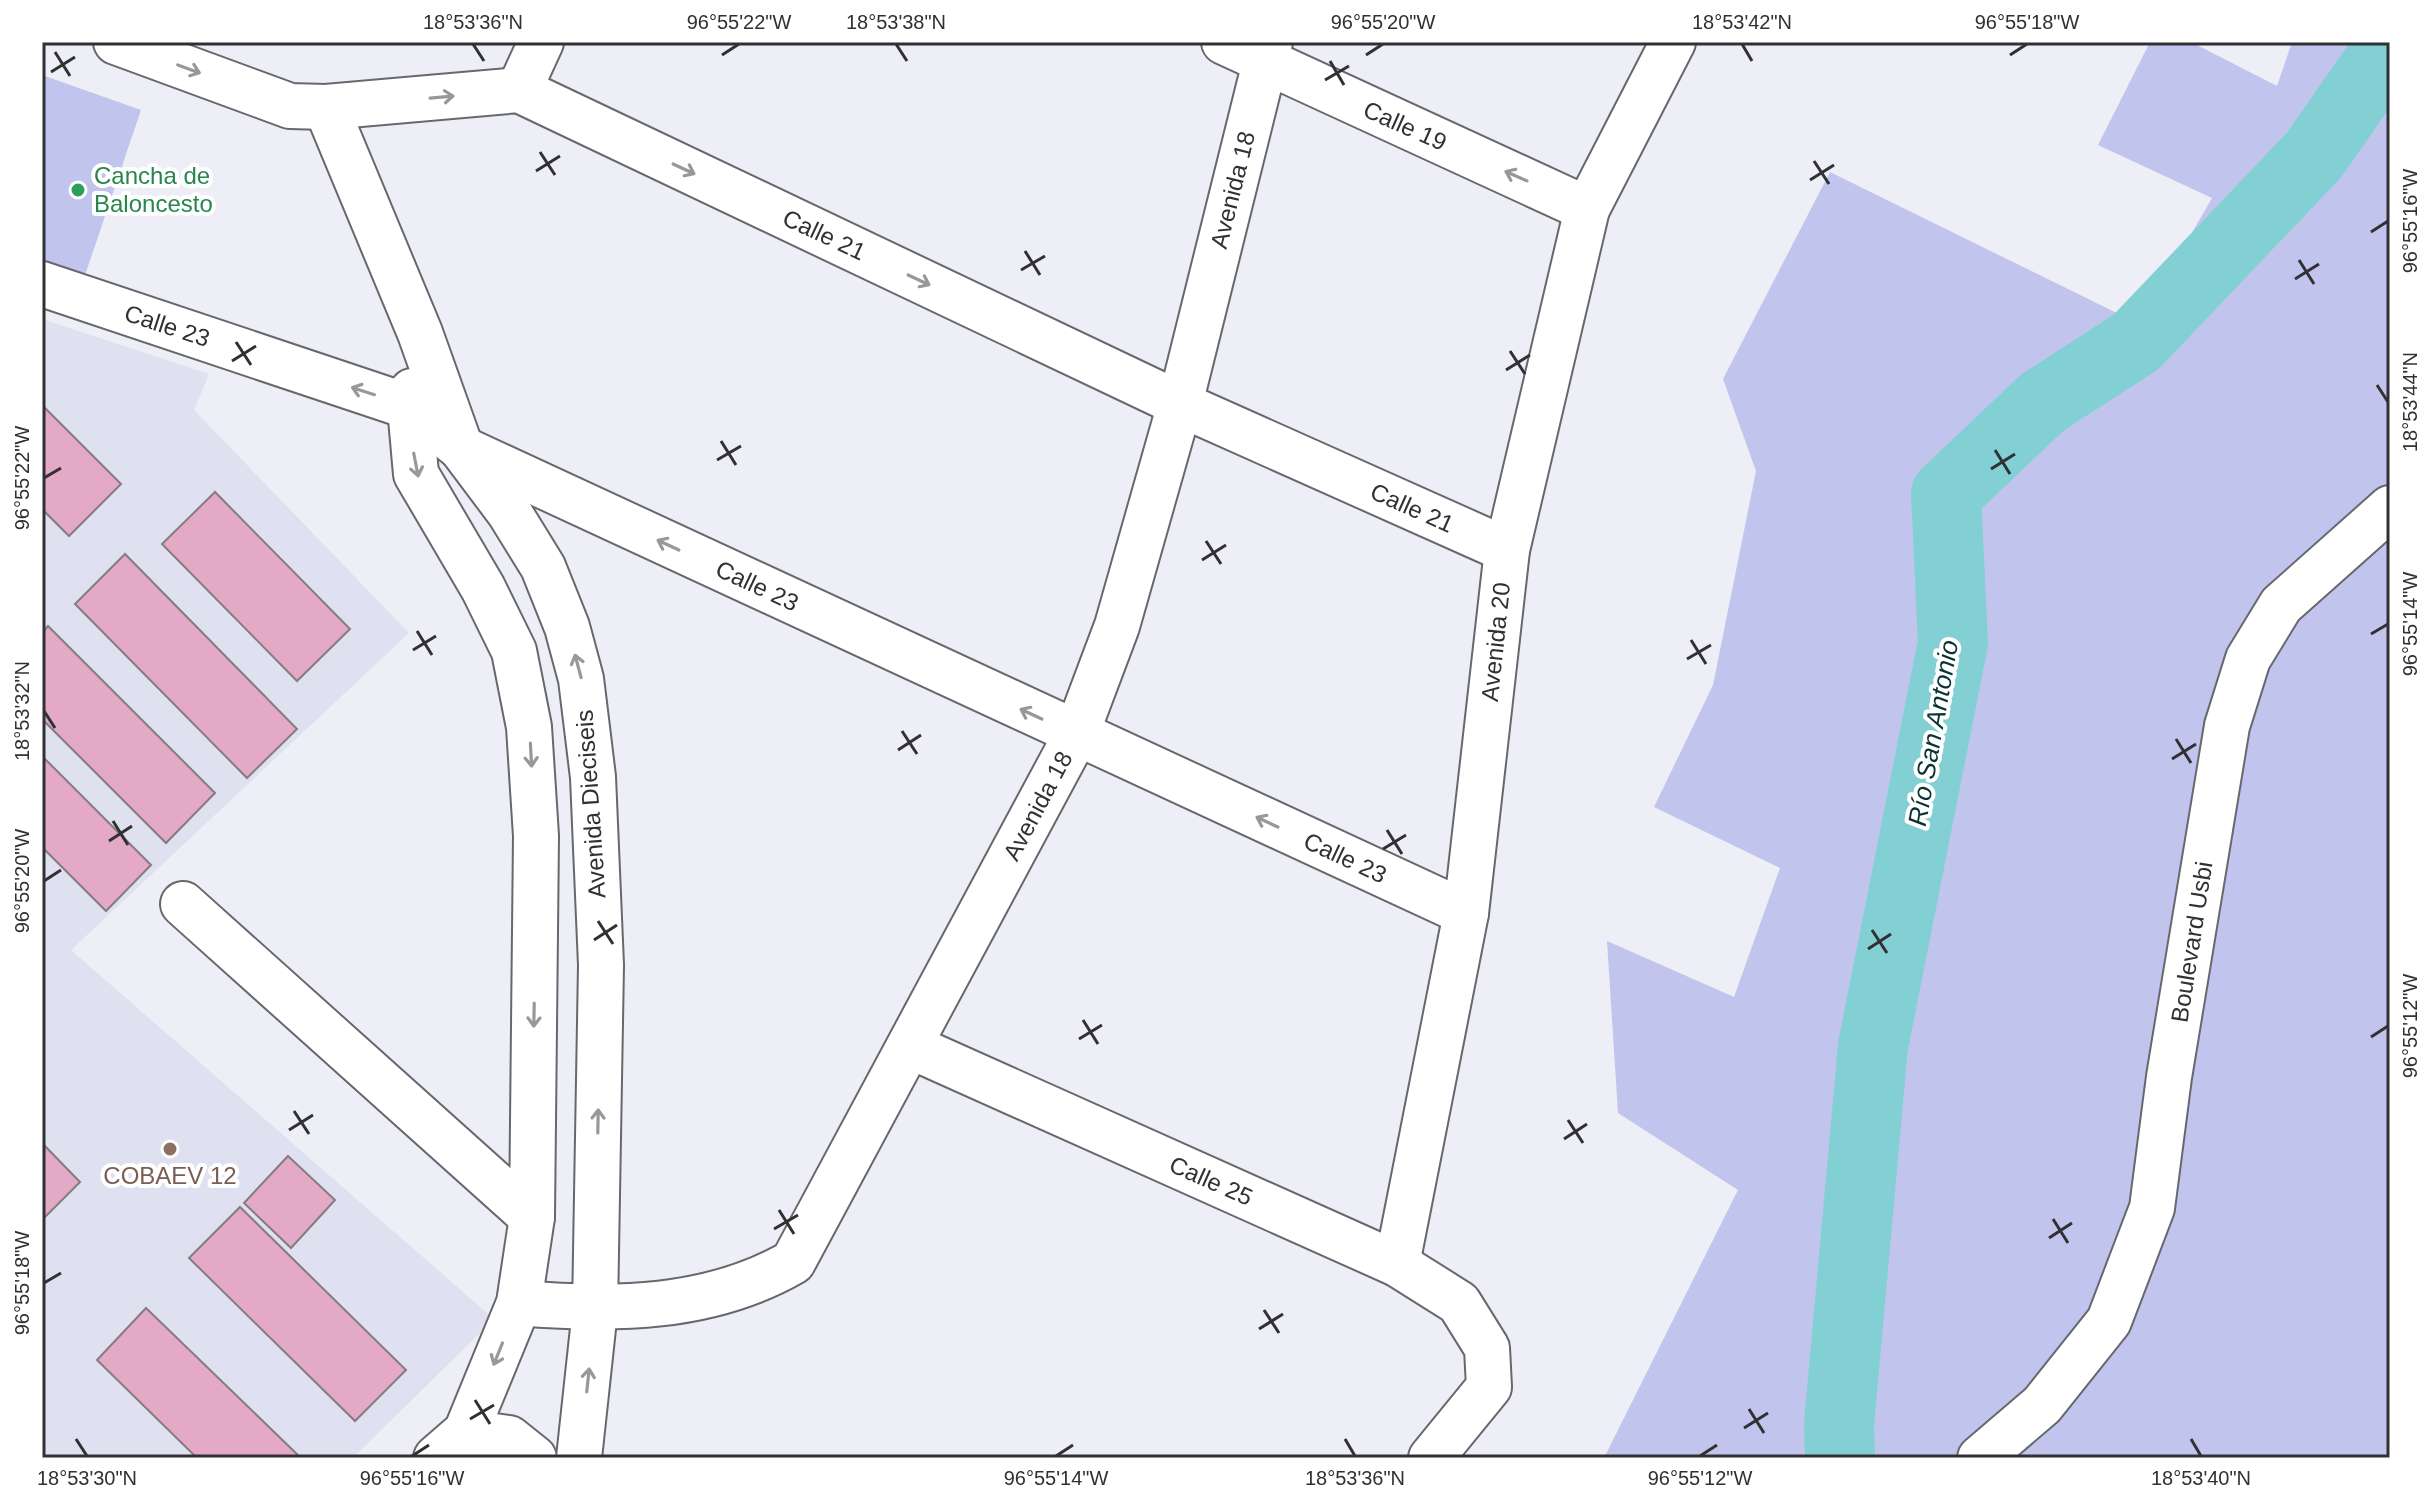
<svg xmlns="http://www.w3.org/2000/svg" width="2432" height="1500" font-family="Arial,sans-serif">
	<rect width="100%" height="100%" fill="#edeef6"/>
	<!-- built -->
	<path fill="#dfe1f0" d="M42,319L209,374L194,410L409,633L71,950L494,1319L353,1458H42Z"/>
	<!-- green -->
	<g fill="#c1c5ee">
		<path d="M2150,42H2191L2277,86L2292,42H2390V1458H1604L1738,1190L1618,1113L1607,941L1734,997L1780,868L1654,807L1713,685L1756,471L1723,379L1830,172L2139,324L2212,198L2098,145Z"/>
		<path d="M42,75L141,110L82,284L42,270Z"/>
	</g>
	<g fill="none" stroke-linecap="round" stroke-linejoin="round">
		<!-- river -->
		<path stroke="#82d0d4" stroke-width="70" d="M1840,1458L1839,1424L1873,1046L1953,643L1946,494L2043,402L2136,342L2314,155L2390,46"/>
	</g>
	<!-- building -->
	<g fill="#e4a9c6" stroke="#847c80" stroke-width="2">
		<path d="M42,405L121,484L69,536L42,509Z"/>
		<path d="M215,492L350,629L297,681L162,544Z"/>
		<path d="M125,554L297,729L247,778L75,604Z"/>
		<path d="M48,626L215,793L166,843L42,719V633Z"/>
		<path d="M42,756L151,865L106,911L42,847Z"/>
		<path d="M42,1143L80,1182L42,1220Z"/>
		<path d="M288,1156L335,1200L291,1248L244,1203Z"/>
		<path d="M240,1207L406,1370L355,1421L189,1258Z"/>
		<path d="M146,1308L301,1458H197L97,1360Z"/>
	</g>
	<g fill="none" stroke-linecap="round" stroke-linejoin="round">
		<!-- minor casing -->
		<g stroke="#67676f" stroke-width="48">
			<g id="minor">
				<path d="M116,42L290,106L326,107L519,90L1180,404L1507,550"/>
				<path d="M1224,42L1587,209"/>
				<path d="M519,90L541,42"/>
				<path d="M326,107L420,333L461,448L509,512L543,567L567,627L581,679L593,777L601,965L595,1310L579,1458"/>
				<path d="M42,284L410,407L461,448L1466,913"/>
				<path d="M412,391L410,407L416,474L483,588L514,651L529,727L536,836L532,1217L519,1303L466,1432L436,1458"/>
				<path d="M183,904L532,1217"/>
				<path d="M910,1046L1397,1264L1459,1303L1487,1348L1489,1387L1431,1458"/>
				<path d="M1397,1264L1466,913L1507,550L1587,209L1673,42"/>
				<path d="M519,1303C613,1311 710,1310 793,1262L1076,735L1117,626L1180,404L1270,42"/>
				<path d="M466,1432L509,1438L534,1458"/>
				<path d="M1980,1458L2042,1405L2109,1321L2152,1208L2169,1077L2227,726L2248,659L2281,605L2390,508"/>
			</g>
		</g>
		<!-- minor -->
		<use href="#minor" stroke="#fff" stroke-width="44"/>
	</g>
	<!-- one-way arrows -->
	<defs><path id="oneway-shaft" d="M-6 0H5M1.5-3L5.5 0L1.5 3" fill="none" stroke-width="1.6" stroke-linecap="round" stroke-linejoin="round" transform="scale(2)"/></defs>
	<g stroke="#98989a">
		<use href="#oneway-shaft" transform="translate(189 69) rotate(20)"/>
		<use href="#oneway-shaft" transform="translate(442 97) rotate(-5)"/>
		<use href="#oneway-shaft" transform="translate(684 169) rotate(25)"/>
		<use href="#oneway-shaft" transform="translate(1516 176) rotate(-156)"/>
		<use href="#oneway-shaft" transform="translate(919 280) rotate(25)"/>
		<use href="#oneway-shaft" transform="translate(363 391) rotate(-162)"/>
		<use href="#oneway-shaft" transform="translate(416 465) rotate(79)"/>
		<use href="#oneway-shaft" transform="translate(668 545) rotate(-155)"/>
		<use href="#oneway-shaft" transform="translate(578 666) rotate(-105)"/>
		<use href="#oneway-shaft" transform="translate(1031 714) rotate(-155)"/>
		<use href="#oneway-shaft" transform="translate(531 755) rotate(87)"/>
		<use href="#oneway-shaft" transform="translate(1267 822) rotate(-155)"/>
		<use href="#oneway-shaft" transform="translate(534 1015) rotate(91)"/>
		<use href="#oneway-shaft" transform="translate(598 1121) rotate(-89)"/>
		<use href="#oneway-shaft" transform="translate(498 1354) rotate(112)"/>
		<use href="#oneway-shaft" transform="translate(588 1380) rotate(-84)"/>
	</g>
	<!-- ticks -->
	<path fill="none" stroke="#313134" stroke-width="3" d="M473,44L484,61M896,44L907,61M1742,44L1752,61M55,52L70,76M722,55L739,44M1366,55L1383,44M2010,55L2027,44M1330,61L1344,85M51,72L75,57M1325,80L1349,66M540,152L555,175M1814,161L1829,184M536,171L560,156M1810,180L1834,165M2371,232L2388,221M1025,251L1040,275M2299,260L2314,284M1021,270L1045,256M2295,279L2319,264M236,342L251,365M1510,351L1525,374M232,361L256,346M1506,370L1530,355M2377,385L2388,402M721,441L736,465M1995,450L2010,474M717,460L741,446M1991,469L2015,454M44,478L61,468M1206,541L1221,564M1202,560L1226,545M417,631L432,655M2371,634L2388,624M1691,640L1706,664M413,650L436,636M1687,659L1711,645M44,711L55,728M902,731L917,754M2176,739L2191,763M898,750L921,735M2172,759L2196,744M113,821L128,845M1387,830L1402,854M109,841L132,826M1383,849L1406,835M44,881L61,870M598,921L613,944M1872,930L1887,953M594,940L617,925M1868,949L1891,934M1083,1020L1098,1044M2371,1037L2388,1026M1079,1039L1102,1025M294,1111L309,1134M1568,1120L1583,1143M289,1130L313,1115M1564,1139L1587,1124M779,1210L794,1234M2053,1219L2068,1243M774,1229L798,1215M2049,1238L2072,1223M44,1283L61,1273M1264,1310L1279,1333M1259,1329L1283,1314M475,1400L490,1424M1749,1409L1764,1433M470,1419L494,1405M1744,1428L1768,1413M76,1439L87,1456M1345,1439L1355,1456M2191,1439L2201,1456M412,1456L429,1445M1056,1456L1073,1445M1700,1456L1717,1445"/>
	<!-- markers -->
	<circle fill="#2e9e5b" stroke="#fff" stroke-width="3" cx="78" cy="190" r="8"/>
	<circle fill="#8d6e63" stroke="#fff" stroke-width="3" cx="170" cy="1149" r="8"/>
	<g text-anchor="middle" stroke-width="8" stroke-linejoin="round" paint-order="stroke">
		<!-- street labels -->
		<g font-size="24" fill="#313134" stroke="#fff">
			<text transform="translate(1405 126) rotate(24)" y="8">Calle 19</text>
			<text transform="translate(1233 190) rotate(-76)" y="8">Avenida 18</text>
			<text transform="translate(824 235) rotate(25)" y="8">Calle 21</text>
			<text transform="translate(167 326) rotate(18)" y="8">Calle 23</text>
			<text transform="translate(1412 508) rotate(24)" y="8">Calle 21</text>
			<text transform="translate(757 586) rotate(25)" y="8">Calle 23</text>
			<text transform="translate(1496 642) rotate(-84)" y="8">Avenida 20</text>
			<text transform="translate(591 804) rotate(-94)" y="8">Avenida Dieciseis</text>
			<text transform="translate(1038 806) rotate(-62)" y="8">Avenida 18</text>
			<text transform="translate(1345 858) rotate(25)" y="8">Calle 23</text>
			<text transform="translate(2192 942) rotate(-81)" y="8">Boulevard Usbi</text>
			<text transform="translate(1211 1181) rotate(24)" y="8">Calle 25</text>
		</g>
		<!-- leisure labels -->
		<g font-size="24" fill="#27864d" stroke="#fff" text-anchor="start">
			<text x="94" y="184">Cancha de<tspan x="94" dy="28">Baloncesto</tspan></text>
		</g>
		<!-- education labels -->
		<g font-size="24" fill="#785e54" stroke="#fff">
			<text x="170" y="1184">COBAEV 12</text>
		</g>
		<!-- water labels -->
		<g font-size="26" font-style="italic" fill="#0a3234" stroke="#fff">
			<text transform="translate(1933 733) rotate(-80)" y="9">Río San Antonio</text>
		</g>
	</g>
	<!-- border -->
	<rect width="2432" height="1500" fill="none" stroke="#ffffff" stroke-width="88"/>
	<rect x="44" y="44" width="2344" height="1412" fill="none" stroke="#313134" stroke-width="3"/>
	<g font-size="20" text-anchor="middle" fill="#313134">
		<text x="473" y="29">18°53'36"N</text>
		<text x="739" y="29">96°55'22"W</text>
		<text x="896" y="29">18°53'38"N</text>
		<text x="1383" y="29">96°55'20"W</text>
		<text x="1742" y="29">18°53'42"N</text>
		<text x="2027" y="29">96°55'18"W</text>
		<text transform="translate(2410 221) rotate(-90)" y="7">96°55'16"W</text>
		<text transform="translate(2410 402) rotate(-90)" y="7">18°53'44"N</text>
		<text transform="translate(22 478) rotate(-90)" y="7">96°55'22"W</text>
		<text transform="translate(2410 624) rotate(-90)" y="7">96°55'14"W</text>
		<text transform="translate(22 711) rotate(-90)" y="7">18°53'32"N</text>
		<text transform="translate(22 881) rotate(-90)" y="7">96°55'20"W</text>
		<text transform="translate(2410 1026) rotate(-90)" y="7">96°55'12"W</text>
		<text transform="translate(22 1283) rotate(-90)" y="7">96°55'18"W</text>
		<text x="87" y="1485">18°53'30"N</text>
		<text x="412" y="1485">96°55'16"W</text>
		<text x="1056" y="1485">96°55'14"W</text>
		<text x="1355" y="1485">18°53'36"N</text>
		<text x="1700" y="1485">96°55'12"W</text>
		<text x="2201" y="1485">18°53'40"N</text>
	</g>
</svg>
